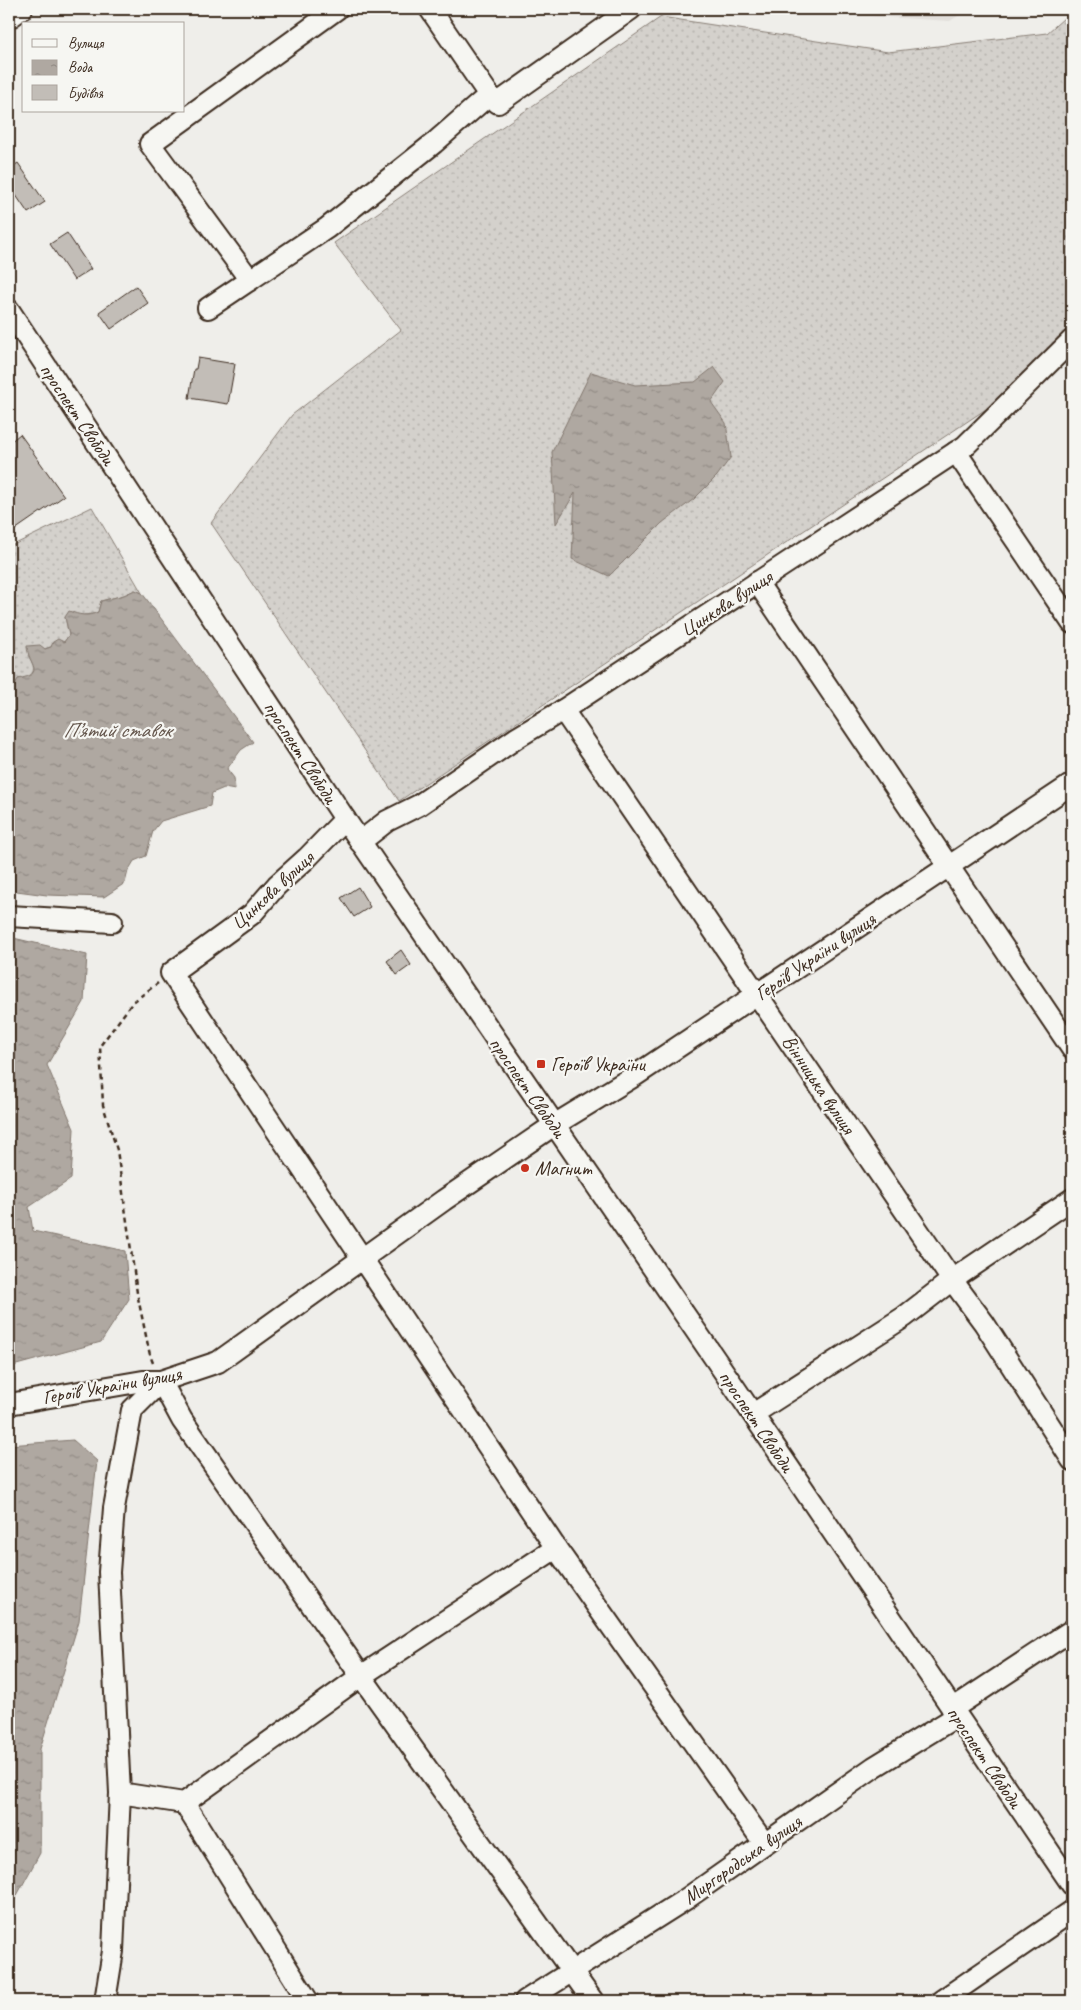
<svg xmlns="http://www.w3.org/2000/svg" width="1081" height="2010" font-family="Caveat,sans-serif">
	<defs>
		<pattern id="grass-dots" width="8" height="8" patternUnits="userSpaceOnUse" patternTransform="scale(1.25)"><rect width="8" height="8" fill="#d4d1cc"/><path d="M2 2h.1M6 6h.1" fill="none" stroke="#b7b4af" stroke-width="1.8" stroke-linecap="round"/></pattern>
		<pattern id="water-ripples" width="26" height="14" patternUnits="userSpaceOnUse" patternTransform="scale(1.25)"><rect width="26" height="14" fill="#afa8a1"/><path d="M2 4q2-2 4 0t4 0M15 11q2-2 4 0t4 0" fill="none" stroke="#908983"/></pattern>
	</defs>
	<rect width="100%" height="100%" fill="#efeeea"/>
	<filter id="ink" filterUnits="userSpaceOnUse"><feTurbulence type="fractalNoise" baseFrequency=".02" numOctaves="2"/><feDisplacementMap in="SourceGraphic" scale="10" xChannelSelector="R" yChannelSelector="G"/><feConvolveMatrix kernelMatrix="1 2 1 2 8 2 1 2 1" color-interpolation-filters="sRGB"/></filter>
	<g filter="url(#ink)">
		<!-- built -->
		<path fill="#e2dfdb" d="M758,9H969L950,21Z"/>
		<!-- grass -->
		<g fill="url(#grass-dots)" stroke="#887e75">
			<path d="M1072,11V335L1040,373L399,801L211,523L292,415L401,330L334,243L661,17L888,52L1047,33Z"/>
			<path d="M92,507L142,593L135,590L124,595L101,601L98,612L93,614L65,617L69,635L64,642L28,655C32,663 37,668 30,677L18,679L9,698V547Z"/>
		</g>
		<!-- water -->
		<g fill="url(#water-ripples)" stroke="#81766d">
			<path d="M714,367L725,382L711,402L726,423L731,457L717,476L694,499L662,523L609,576L572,559L575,493L556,524L552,452L591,372L635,385L695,382Z"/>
			<path d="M135,590L142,593L253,742L241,750L227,769L234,778L235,790L224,788L212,793L210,806L161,821L153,831L146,856L134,861L128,871L125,883L104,897L47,895L9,890V698L18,679C47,673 28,665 27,646L40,645L45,649L51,647L53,642L58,639L64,642L69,635L65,617L69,611C79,615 88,617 98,612L101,601L124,595Z"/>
			<path d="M9,937L87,955L84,1002L47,1065L74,1129L71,1179L29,1207L33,1231L125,1251L129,1299L101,1342L9,1367Z"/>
			<path d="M73,1440L97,1461L79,1621L40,1749V1853L9,1910V1445Z"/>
		</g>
		<!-- building -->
		<g fill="#c2bdb7" stroke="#3b2a1e">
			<path d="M18,163L45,202L28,213L9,185V169Z"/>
			<path d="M67,233L91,269L74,280L50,244Z"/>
			<path d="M136,286L148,303L111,329L99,312Z"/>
			<path d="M198,358L235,364L228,404L189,398L194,369H196Z"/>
			<path d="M20,434L64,496L9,534V443Z"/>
			<path d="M358,887L370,907L354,917L341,898Z"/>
			<path d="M401,950L411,965L397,975L387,961Z"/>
		</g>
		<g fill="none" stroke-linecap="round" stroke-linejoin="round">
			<!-- minor casing -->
			<g stroke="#3b2a1e" stroke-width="24">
				<g id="minor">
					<path d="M430,9L489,95L498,103L631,9"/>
					<path d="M9,18L22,9"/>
					<path d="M250,280L150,144L337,9"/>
					<path d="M208,308L327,228L434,143L489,95"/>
					<path d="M9,310L345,819L735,1388L1072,1885"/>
					<path d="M956,452L1072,623"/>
					<path d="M757,582L1072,1049"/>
					<path d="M563,710L952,1280L984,1323L1072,1460"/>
					<path d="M345,819L307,858L277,885L252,914L171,973L556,1548L764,1843"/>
					<path d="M360,842L387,821L419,805L518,737L563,710L965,446L1072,340"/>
					<path d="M9,916L112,922"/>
					<path d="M9,1404L143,1381H161L218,1362L444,1200L554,1125L636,1075L1072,784"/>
					<path d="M753,1414L904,1317L952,1280L1072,1199"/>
					<path d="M952,1709L1072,1630"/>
					<path d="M120,1793L184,1803L361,1676L556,1548"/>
					<path d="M184,1803L308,2001"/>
					<path d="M105,2001L113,1951L120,1793L109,1572L114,1508L132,1410L161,1381L182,1420L361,1676L593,2001"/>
					<path d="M525,2001L686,1899L874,1767L957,1716"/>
					<path d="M941,2001L1072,1911"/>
				</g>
			</g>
			<!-- path -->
			<path stroke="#3b2a1e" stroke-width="2.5" stroke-dasharray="5 4" stroke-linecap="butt" d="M153,1363L150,1355L137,1293L117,1150L103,1105L100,1046L133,1002L158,983"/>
			<!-- minor -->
			<use href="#minor" stroke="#f6f6f2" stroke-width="20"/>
		</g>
	</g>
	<!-- markers -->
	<g fill="#c8321e" stroke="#f6f6f2" stroke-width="2">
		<rect x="536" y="1059" width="10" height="10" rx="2.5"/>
		<circle cx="525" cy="1168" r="5"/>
	</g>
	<g text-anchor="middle" stroke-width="4.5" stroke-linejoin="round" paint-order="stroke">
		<!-- street labels -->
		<g font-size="20" fill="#3b2a1e" stroke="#f6f6f2">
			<text transform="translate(78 414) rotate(56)" y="7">проспект Свободи</text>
			<text transform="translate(726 603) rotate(-33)" y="7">Цинкова вулиця</text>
			<text transform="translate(301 752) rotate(57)" y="7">проспект Свободи</text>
			<text transform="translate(272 890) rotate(-43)" y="7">Цинкова вулиця</text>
			<text transform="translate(815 956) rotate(-34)" y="7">Героїв України вулиця</text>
			<text transform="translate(819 1084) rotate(56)" y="7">Вінницька вулиця</text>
			<text transform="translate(528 1087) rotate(55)" y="7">проспект Свободи</text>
			<text transform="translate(112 1385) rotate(-10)" y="7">Героїв України вулиця</text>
			<text transform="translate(757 1421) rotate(56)" y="7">проспект Свободи</text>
			<text transform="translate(985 1757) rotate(56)" y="7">проспект Свободи</text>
			<text transform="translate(742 1859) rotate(-35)" y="7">Миргородська вулиця</text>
		</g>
		<!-- poi labels -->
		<g font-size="20" fill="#3b2a1e" stroke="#f6f6f2" text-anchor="start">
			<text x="551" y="1071">Героїв України</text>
			<text x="535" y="1175">Магнит</text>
		</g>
		<!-- water labels -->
		<g font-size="21" font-style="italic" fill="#64564c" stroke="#f6f6f2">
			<text x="117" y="737">П’ятий ставок</text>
		</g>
	</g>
	<!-- margin -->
	<rect width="1081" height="2010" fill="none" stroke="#f6f6f2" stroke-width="30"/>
	<rect x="15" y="15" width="1051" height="1980" fill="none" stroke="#3b2a1e" stroke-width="2" filter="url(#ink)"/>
	<!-- legend -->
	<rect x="22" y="22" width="162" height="90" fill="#f6f6f2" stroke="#aba49d"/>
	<rect x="32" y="39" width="25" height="8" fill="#f6f6f2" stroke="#aba49d"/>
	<text x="68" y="48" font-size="15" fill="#3b2a1e">Вулиця</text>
	<rect x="32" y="60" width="25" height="15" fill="url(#water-ripples)" stroke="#aba49d"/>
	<text x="68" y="72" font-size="15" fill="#3b2a1e">Вода</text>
	<rect x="32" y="85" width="25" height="15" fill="#c2bdb7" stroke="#aba49d"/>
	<text x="68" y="98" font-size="15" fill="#3b2a1e">Будівля</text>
</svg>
